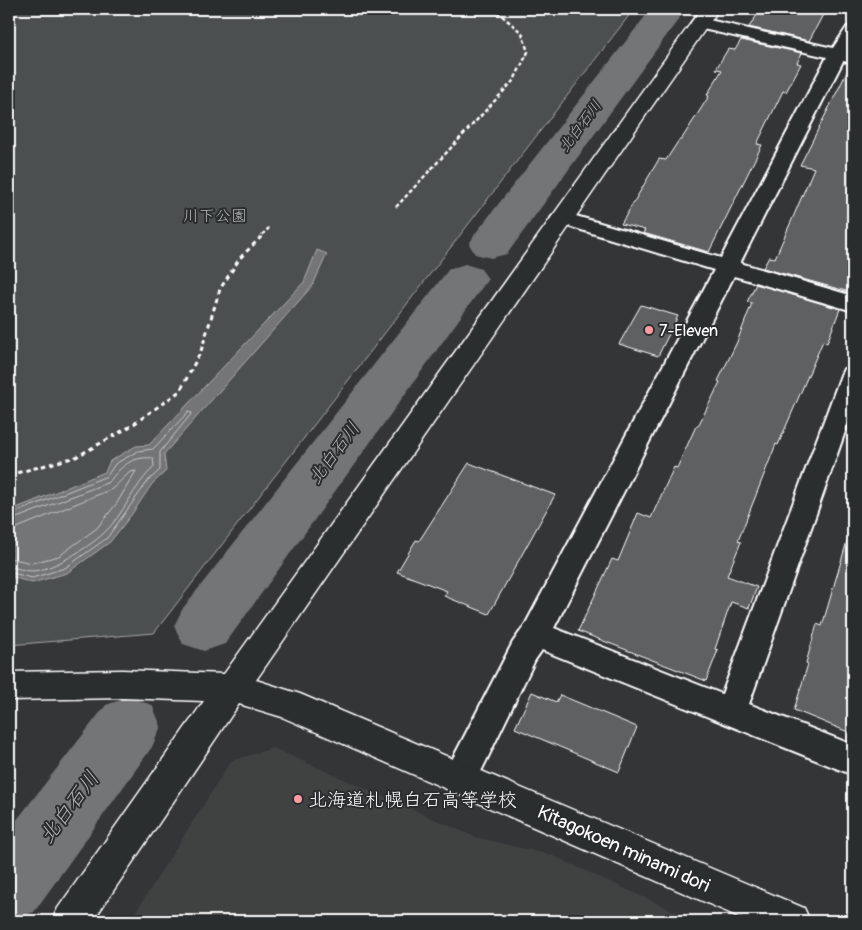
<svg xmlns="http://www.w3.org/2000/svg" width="862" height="930" font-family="Pangolin,'Klee One',sans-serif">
	<rect width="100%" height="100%" fill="#333536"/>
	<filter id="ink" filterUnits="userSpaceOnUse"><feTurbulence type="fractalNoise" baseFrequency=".02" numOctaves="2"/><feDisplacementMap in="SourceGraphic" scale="10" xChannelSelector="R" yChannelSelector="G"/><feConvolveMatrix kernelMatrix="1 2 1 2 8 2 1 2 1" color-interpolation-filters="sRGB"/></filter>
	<g filter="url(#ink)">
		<!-- built -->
		<path fill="#404243" d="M273,748L475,837L551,855L696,921H130L231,761Z"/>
		<!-- green -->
		<path fill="#4c4f50" stroke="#a6a7a8" d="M9,9H634L154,633L9,645Z"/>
		<!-- water -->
		<path fill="#737576" stroke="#abacad" d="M317,250L327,254L313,285L164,454L166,471L152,484L132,514L110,542L67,573L32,583L9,576V511L105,472L110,461L136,446L149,445L304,282Z"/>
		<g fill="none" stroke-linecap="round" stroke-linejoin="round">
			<!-- shore -->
			<g stroke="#c7c8c8" stroke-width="1">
				<path d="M9,515L107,476L115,464L138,451L153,449L188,412L192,413L160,452V470L148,481L107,538L65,568L32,578L9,572"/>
				<path d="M9,521L109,482C121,466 132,456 153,458L154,467C133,486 124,515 103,534C89,547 51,571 32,571C25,571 16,568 9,566"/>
				<path d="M9,529L17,528L112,489L130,472L136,471L117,503L97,528L59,556L32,563L9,558"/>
			</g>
			<!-- river -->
			<g fill="#737576" fill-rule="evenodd">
				<path d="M651,9H686L507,254L491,258L475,254L469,244L475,234Z"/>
				<path d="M465,264L481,269L488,279L225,644L204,651L183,644L174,626L183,608L449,269Z"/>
				<path d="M129,697L152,705L161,726L152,747L34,912L9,921V830L106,705Z"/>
			</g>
		</g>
		<!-- building -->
		<g fill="#5f6162" stroke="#fff">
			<path d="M761,9H826L809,41L749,27Z"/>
			<path d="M741,40L802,53L797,63L801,64L786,92L783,91L757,144L762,145L709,252L643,233L645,230L621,224L659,159L666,160L679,140H681L709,96L707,95L722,70L716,69L728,49L735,50Z"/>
			<path d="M851,64L853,65V293L763,268L769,257L775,258L794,215L814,168L800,165Z"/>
			<path d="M756,284L840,309L827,343L823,341L778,445L776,444L738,541L741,542L727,576L757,587L749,608L731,602L715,649L718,650L706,681L578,631L612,559L618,561L638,513L651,518L674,467L677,468L696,426H698L720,382L718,381L737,342L752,303L747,302Z"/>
			<path d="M641,305L678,316L658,356L619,344Z"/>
			<path d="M469,463L555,495L489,614L444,596L447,591L397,572L416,540L419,541Z"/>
			<path d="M847,541L853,542V734L794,710L808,664L806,663L817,624L822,626Z"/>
			<path d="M532,692L556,702L560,695L637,727L619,772L515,728Z"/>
		</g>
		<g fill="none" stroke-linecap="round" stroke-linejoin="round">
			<!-- street casing -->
			<g stroke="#fff" stroke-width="4">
				<path id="street" d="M700,18L833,48L847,27L853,26V44L848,52L853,53V63L843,61L740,263L853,296V311L734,276L554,628L722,694L841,375L844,369L853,367V409L749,704L853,745V775L542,650L535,660L473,788L461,792L449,788L445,777L449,766L513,642L525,625L714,270L555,222L551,218L555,214L562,212L721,258L827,57L694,27L691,23L694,19Z"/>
			</g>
			<!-- secondary casing -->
			<g stroke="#fff" stroke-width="3">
				<path id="secondary" d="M701,9H719L256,680L300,694L804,908L810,921H748L282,717L239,704L93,921H52L58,908L204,701L122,698L9,700V672L122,670L224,674Z"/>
			</g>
			<!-- path-far1 -->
			<g stroke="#fff" stroke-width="2.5" stroke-dasharray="4 2.5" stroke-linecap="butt">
				<path d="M396,207L514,80L528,52L522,33L494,9"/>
				<path d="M262,235L269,228"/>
			</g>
			<!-- path -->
			<path stroke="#fff" stroke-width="3" stroke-dasharray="4.5 4" stroke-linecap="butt" d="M9,475L76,457L131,426L180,391L201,351L220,289L240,258L264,234"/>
			<!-- street -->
			<use href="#street" fill="#2a2d2e" fill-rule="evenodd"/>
			<!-- secondary -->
			<use href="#secondary" fill="#2a2d2e" fill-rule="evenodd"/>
		</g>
	</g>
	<!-- markers -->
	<g fill="#ff9aa2" stroke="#2a2d2e" stroke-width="2">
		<circle cx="649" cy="330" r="5"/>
		<circle cx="298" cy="799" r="5"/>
	</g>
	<g text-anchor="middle" stroke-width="4" stroke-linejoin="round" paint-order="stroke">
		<!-- far-water labels -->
		<g font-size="15" font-style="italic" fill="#b2b3b4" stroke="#2a2d2e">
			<text transform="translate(580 126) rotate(-53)" y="5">北白石川</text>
		</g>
		<!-- park labels -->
		<g font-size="16" fill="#b7b9b9" stroke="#2a2d2e">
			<text x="215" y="221">川下公園</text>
		</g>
		<!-- poi labels -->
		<g font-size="16" fill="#fff" stroke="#2a2d2e" text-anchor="start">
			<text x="659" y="336">7-Eleven</text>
		</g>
		<!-- water labels -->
		<g font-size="18" font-style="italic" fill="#b2b3b4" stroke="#2a2d2e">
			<text transform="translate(334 453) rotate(-53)" y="6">北白石川</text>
		</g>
		<!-- near-poi labels -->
		<g font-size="19" fill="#fff" stroke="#2a2d2e" text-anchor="start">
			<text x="308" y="806">北海道札幌白石高等学校</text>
		</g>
		<!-- near-street labels -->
		<g font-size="19" fill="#fff" stroke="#2a2d2e">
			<text transform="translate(624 848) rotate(24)" y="7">Kitagokoen minami dori</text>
		</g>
		<!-- near-water labels -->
		<g font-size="21" font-style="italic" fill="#b2b3b4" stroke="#2a2d2e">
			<text transform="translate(69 807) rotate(-53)" y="7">北白石川</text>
		</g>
	</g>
	<!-- margin -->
	<rect width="862" height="930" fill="none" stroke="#2a2d2e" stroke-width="30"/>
	<rect x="15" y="15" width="832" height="900" fill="none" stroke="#fff" stroke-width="2" filter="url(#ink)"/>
</svg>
